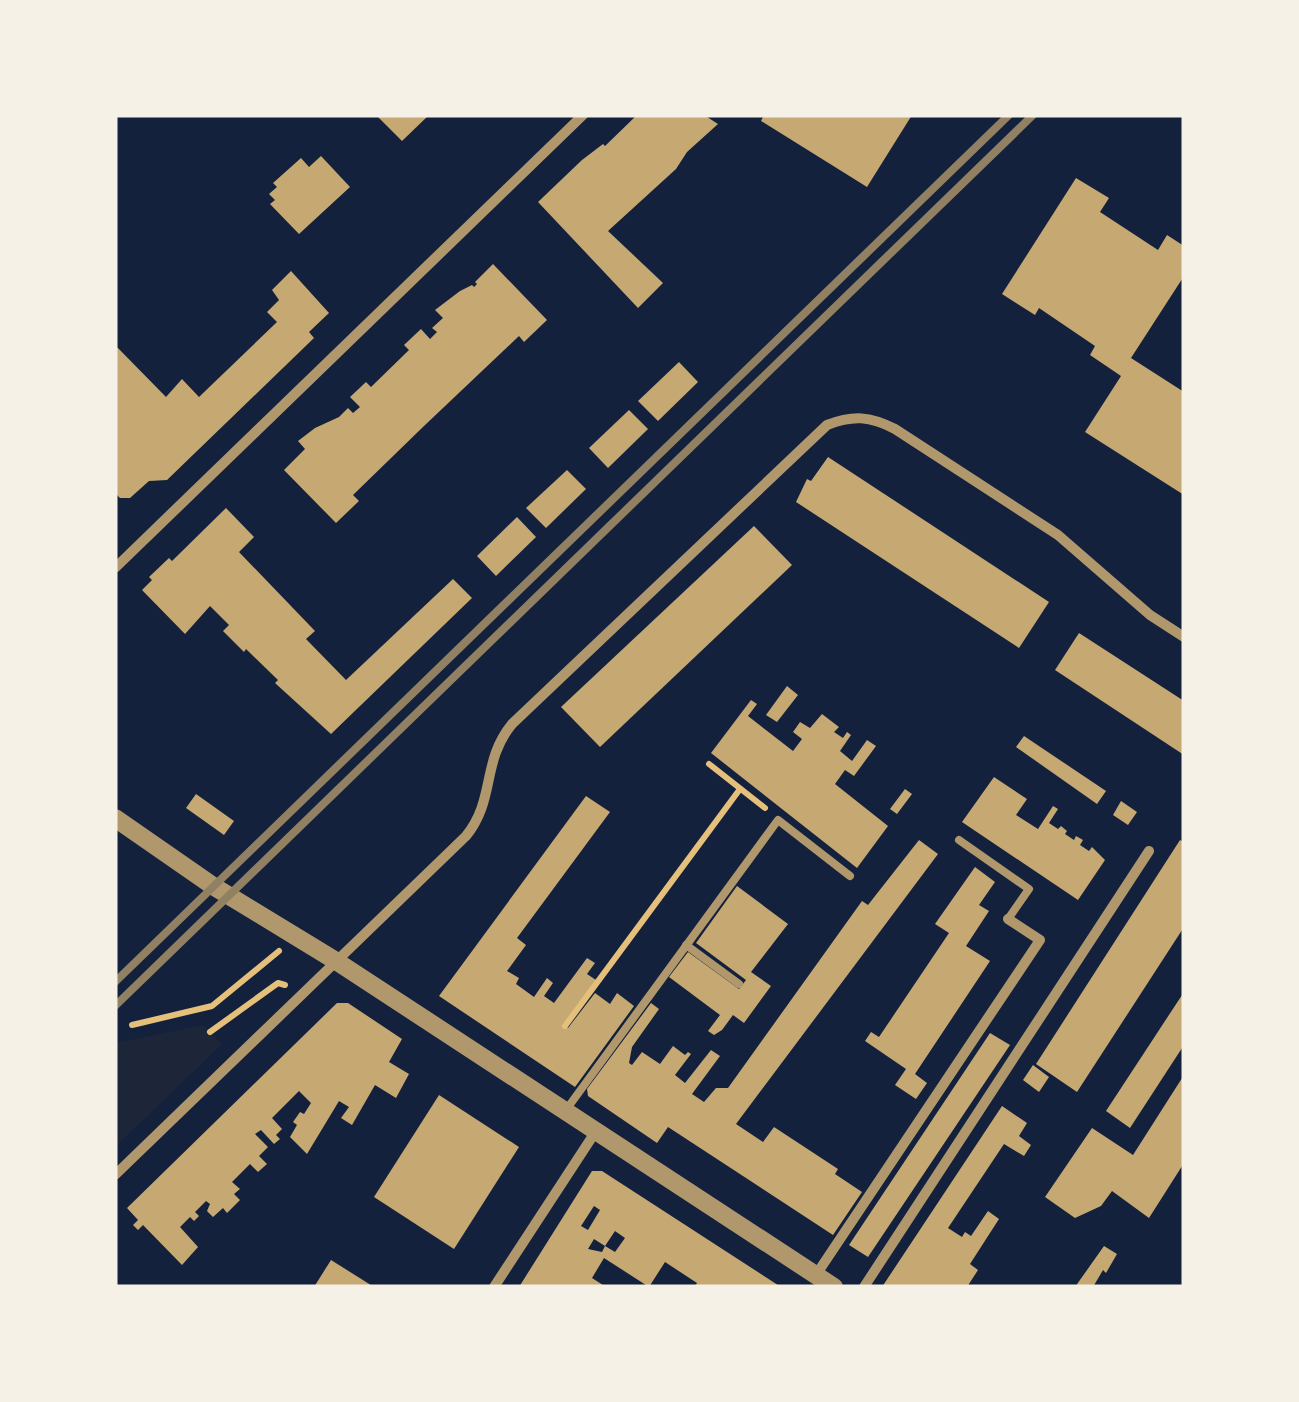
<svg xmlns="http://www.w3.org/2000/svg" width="1299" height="1402" font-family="Barlow,sans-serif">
	<rect width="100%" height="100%" fill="#14213d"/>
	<!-- green -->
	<path fill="#1d2539" d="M204,1025L222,1044L115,1147V1043Z"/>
	<!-- building -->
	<g fill="#c6a872" fill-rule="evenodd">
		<path d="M376,115H429L402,141Z"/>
		<path d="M637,115H704L718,124L687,152L676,169L608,231L663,283L638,308L538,202L582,160L603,144L605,146Z"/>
		<path d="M764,115H912L867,187L761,121Z"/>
		<path d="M321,156L350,187L299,234L270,204L275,200L269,194L277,187L273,183L301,158L309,167Z"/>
		<path d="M1076,178L1109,198L1100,212L1158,250L1167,235L1184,246V276L1131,358L1184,392V495L1085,432L1121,376L1090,355L1095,346L1039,308L1035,315L1002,294Z"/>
		<path d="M493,264L547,320L524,342L519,336L424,426L353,495L359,501L336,523L284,470L305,449L298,441L315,428L339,417L348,408L353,413L360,407L350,397L366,382L371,387L409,350L404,345L421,329L430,339L437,332L432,328L443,318L435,310L460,291L472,285L474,287L477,284L475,282Z"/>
		<path d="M291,271L329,313L309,332L314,338L167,480L149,481L130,498H120L115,493V345L166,397L182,379L199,397L277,322L267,312L279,300L272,290Z"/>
		<path d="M679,362L698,382L658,421L638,401Z"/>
		<path d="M629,410L648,429L608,468L589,448Z"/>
		<path d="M828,457L1049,602L1019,648L796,502L807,479L811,481Z"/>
		<path d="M567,470L586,489L546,528L526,508Z"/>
		<path d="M226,508L254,537L239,552L315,631L306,639L346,680L453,579L472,598L331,734L275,683L278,680L246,649L244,652L223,631L229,625L210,606L185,634L142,590L152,580L149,577L169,558L172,561Z"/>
		<path d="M517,517L536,537L496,576L477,556Z"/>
		<path d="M754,526L792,565L600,747L561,707Z"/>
		<path d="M1079,633L1184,701V755L1055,670Z"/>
		<path d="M787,686L798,695L777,722L766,715Z"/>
		<path d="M751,700L757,704L748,716L793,751L802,739L793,732L800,722L810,728L822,714L839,727L834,732L843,738L847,732L851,735L840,751L852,761L867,740L876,746L854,776L845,770L835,784L888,826L857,868L711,753Z"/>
		<path d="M1024,736L1106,791L1097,804L1016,747Z"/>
		<path d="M994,777L1027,799L1016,815L1038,829L1053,806L1058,809L1049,823L1058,829L1061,826L1067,831L1065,834L1074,840L1076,836L1083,840L1080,845L1089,851L1092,847L1105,860L1078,900L962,822Z"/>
		<path d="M905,789L912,794L897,814L890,809Z"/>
		<path d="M196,794L234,821L224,835L186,808Z"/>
		<path d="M586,796L610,812L517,938L526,945L507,971L519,978L516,984L534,997L547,978L553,983L544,996L554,1003L587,958L595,963L587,974L596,980L563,1025L568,1028L595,993L610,1004L617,993L634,1006L575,1087L439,996Z"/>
		<path d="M1121,801L1137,812L1128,825L1113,815Z"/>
		<path d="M919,840L938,854L736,1124L763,1142L774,1127L838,1169L835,1174L862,1192L833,1235L668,1127L657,1143L588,1096L587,1089L651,1003L659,1009L632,1047L629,1063L632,1065L642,1052L660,1064L673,1046L685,1055L688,1052L691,1054L675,1075L685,1083L711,1050L720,1056L692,1094L704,1102L716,1088H728L862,901L868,905Z"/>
		<path d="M1180,840L1184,842V927L1077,1092L1036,1064Z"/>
		<path d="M975,867L995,882L979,905L989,911L966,946L990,961L915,1074L927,1083L916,1099L895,1085L906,1069L865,1041L871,1032L879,1037L949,933L935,924Z"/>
		<path d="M737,886L788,924L751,972L771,986L744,1023L733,1015L722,1030L714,1035L708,1031L720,1015L669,977L688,952L739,989L746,980L696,943Z"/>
		<path d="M1184,992V1045L1130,1128L1106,1111Z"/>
		<path d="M337,1003H348L402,1039L389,1062L409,1074L396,1098L375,1085L352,1125L341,1118L349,1107L339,1101L307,1154L290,1137L297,1125L293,1122L300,1112L304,1114L311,1103L299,1091L272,1118L282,1129L276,1135L280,1139L274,1144L261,1130L255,1134L268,1147L259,1156L267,1164L258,1172L250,1164L232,1182L240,1189L234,1194L240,1200L227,1213L223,1208L213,1217L207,1211L210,1204L206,1201L195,1212L199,1216L194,1221L190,1217L180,1227L198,1247L182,1265L143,1225L138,1230L133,1225L138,1220L127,1208Z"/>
		<path d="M990,1033L1010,1045L868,1257L849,1245Z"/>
		<path d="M1033,1065L1049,1077L1039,1092L1023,1080Z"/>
		<path d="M1184,1075V1163L1149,1218L1112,1191L1101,1206L1075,1218L1045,1197L1092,1128L1133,1155Z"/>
		<path d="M439,1095L519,1147L454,1249L374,1197Z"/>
		<path d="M1002,1106L1027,1123L1019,1136L1031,1145L1024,1156L1004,1144L948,1228L962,1237L965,1232L971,1236L988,1211L999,1219L970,1264L978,1270L967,1287H882Z"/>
		<path d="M592,1171H602L781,1287H695L697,1283L665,1262L649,1287L604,1258L592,1278L606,1287H519ZM594,1206L600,1210L588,1230L581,1226ZM615,1231L625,1238L615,1252L605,1246L602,1252L588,1249L594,1239L605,1246Z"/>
		<path d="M1104,1246L1117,1254L1106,1273L1103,1270L1093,1287H1075Z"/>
		<path d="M331,1260L374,1287H314Z"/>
	</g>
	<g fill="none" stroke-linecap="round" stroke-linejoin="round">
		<!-- path -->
		<g stroke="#e5c07b" stroke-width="6">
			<path d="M709,764L765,808"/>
			<path d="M132,1025L212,1006L279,951"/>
			<path d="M565,1026L740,789"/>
			<path d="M210,1032L278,983L285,985"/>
		</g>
		<!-- service -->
		<g stroke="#b1986c" stroke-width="8">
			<path d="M959,840L1029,889L1008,919"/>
			<path d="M686,945L739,984"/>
			<path d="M566,1110L778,820L850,876"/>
		</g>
		<!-- minor -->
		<g stroke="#b1986c" stroke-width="10">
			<path d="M115,568L583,115"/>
			<path d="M115,1175L466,836C496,799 481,762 512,724L827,425C853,415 870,416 895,429L1058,535L1150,615L1184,637"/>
			<path d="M816,1275L1040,940L1008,919"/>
			<path d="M494,1287L596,1131"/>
			<path d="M864,1287L1149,851"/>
		</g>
		<!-- tertiary -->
		<path stroke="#b1986c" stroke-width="18" d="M115,818L213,886L336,961L834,1287"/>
		<!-- rail -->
		<g stroke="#918062" stroke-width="8">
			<path d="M115,982L1009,115"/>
			<path d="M115,1006L1033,115"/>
		</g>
	</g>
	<!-- border -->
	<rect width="1299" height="1402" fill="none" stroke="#f6f1e7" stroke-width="235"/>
</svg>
